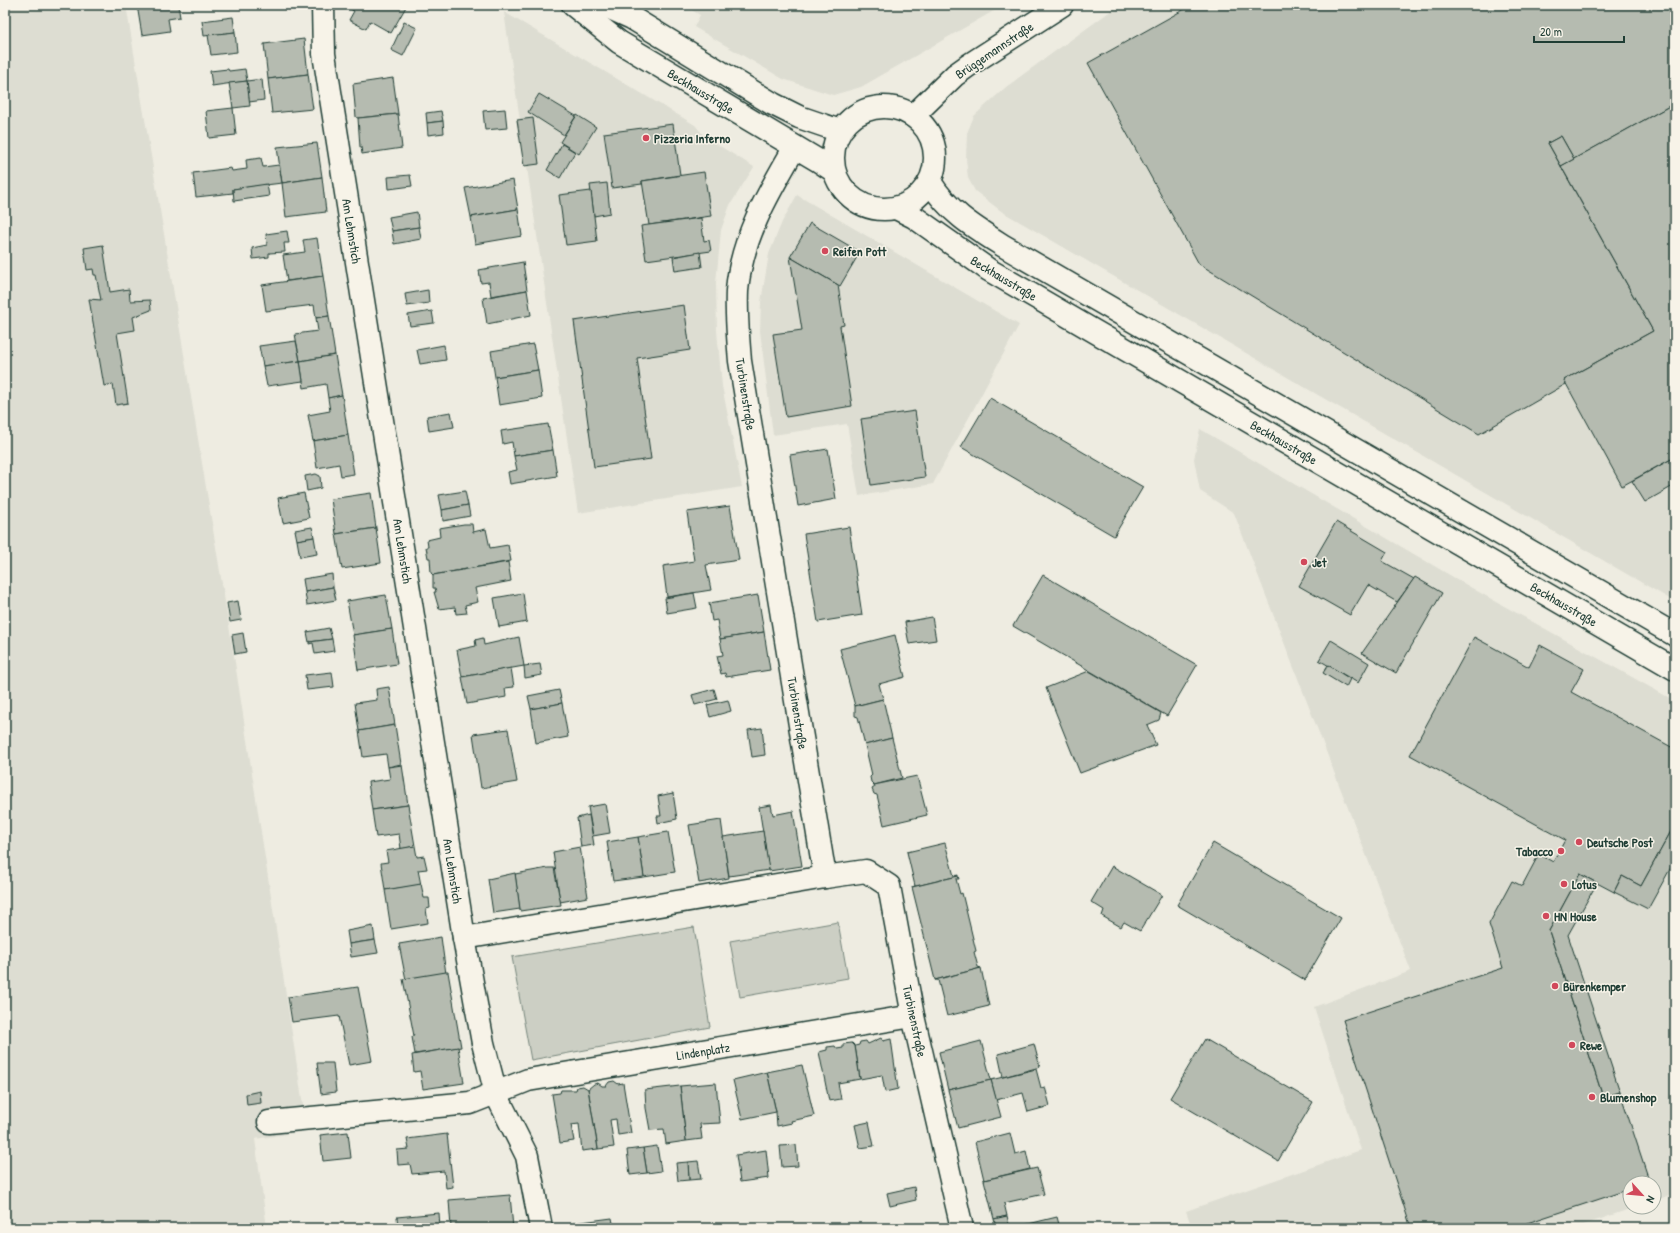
<svg xmlns="http://www.w3.org/2000/svg" width="1680" height="1233" font-family="'Patrick Hand',sans-serif">
	<rect width="100%" height="100%" fill="#eeece1"/>
	<filter id="ink" filterUnits="userSpaceOnUse"><feTurbulence type="fractalNoise" baseFrequency=".025" numOctaves="2"/><feDisplacementMap in="SourceGraphic" scale="8" xChannelSelector="R" yChannelSelector="G"/><feConvolveMatrix kernelMatrix="1 2 1 2 8 2 1 2 1" color-interpolation-filters="sRGB"/></filter>
	<g filter="url(#ink)">
		<!-- built -->
		<g fill="#ddddd2">
			<path d="M5,5H126L234,656L307,1131L255,1139L267,1228H5Z"/>
			<path d="M683,5H1004L861,87L833,95L783,79L694,27L700,15Z"/>
			<path d="M1119,5H1675V602L1001,211L975,191L968,178L966,158L967,133L974,116L1006,87Z"/>
			<path d="M504,12L695,125L705,137L754,167L730,205L721,230L716,283L717,331L722,386L742,487L578,513Z"/>
			<path d="M797,195L1019,325L933,484L859,496L847,424L773,435L760,331L761,302L769,254L782,222Z"/>
			<path d="M1200,429L1477,591L1675,701V1193L1654,1201V1183H1630V1207H1635L1575,1228H1192L1186,1211L1361,1150L1314,1007L1411,971L1234,513L1200,491L1194,459Z"/>
		</g>
		<!-- green -->
		<g fill="#cccfc4" stroke="#76867c">
			<path d="M838,922L848,978L740,997L730,941Z"/>
			<path d="M694,927L710,1027L531,1060L512,957Z"/>
		</g>
		<!-- building -->
		<g fill="#b5bbb0" stroke="#1f3d34">
			<path d="M137,5H178L180,17L168,19L170,31L142,35Z"/>
			<path d="M350,5H407L391,33L370,21L366,29L349,20L354,11L348,8Z"/>
			<path d="M1192,5H1675V103L1574,159L1561,136L1548,143L1653,331L1564,380L1566,384L1479,434L1199,264L1088,63Z"/>
			<path d="M233,17L235,32L204,36L202,21Z"/>
			<path d="M404,22L417,28L403,56L391,50Z"/>
			<path d="M235,32L237,52L211,55L208,35Z"/>
			<path d="M304,39L308,74L268,79L264,44Z"/>
			<path d="M228,69L229,71L245,69L247,81L212,86L210,71Z"/>
			<path d="M308,74L313,109L272,113L268,79Z"/>
			<path d="M393,78L398,114L358,118L356,117L353,84Z"/>
			<path d="M262,79L264,100L249,102L247,81Z"/>
			<path d="M247,81L250,106L233,108L229,83Z"/>
			<path d="M539,94L576,116L564,135L528,112Z"/>
			<path d="M1675,103V457L1622,486L1564,380L1653,331L1561,166Z"/>
			<path d="M233,108L236,135L209,138L206,111Z"/>
			<path d="M505,109L507,128L485,130L483,111Z"/>
			<path d="M441,111L443,121L427,123L426,113Z"/>
			<path d="M398,114L402,148L362,154L361,147H360L358,118Z"/>
			<path d="M577,115L596,127L579,154L560,142Z"/>
			<path d="M533,118L539,164L524,166L517,120Z"/>
			<path d="M443,121L444,133L428,135L427,123Z"/>
			<path d="M673,124L680,175L642,181V184L612,188L604,133Z"/>
			<path d="M1561,136L1574,159L1561,166L1548,143Z"/>
			<path d="M317,143L322,177L282,183L277,147Z"/>
			<path d="M562,144L575,152L560,178L547,170Z"/>
			<path d="M261,158L263,167L279,165L282,183L233,189V193L196,197L193,173L231,168L232,171L247,169L246,160Z"/>
			<path d="M704,172L711,216L649,225L642,181Z"/>
			<path d="M410,175L412,186L389,189L388,177Z"/>
			<path d="M322,177L326,212L286,217L282,183Z"/>
			<path d="M513,180L518,209L471,217L465,188Z"/>
			<path d="M607,183L610,213L594,216L590,185Z"/>
			<path d="M267,184L269,196L234,201L233,189Z"/>
			<path d="M591,191L597,241L566,245L559,195Z"/>
			<path d="M518,209L522,236L475,244L471,217Z"/>
			<path d="M417,212L419,227L392,231L389,217Z"/>
			<path d="M701,218L704,241L709,240L711,251L646,260L641,226Z"/>
			<path d="M810,223L860,252L840,286L790,257Z"/>
			<path d="M419,227L421,239L394,244L392,231Z"/>
			<path d="M287,231L289,243H284L285,252L269,253V257L253,259L252,248L267,245L266,234Z"/>
			<path d="M317,238L323,276L287,281L283,255L305,252L303,240Z"/>
			<path d="M103,245L110,292L129,289L130,301L150,300L151,310L133,317L135,330L117,333L128,403L116,405L113,384L104,386L89,299L101,300L96,275H94L93,269L87,270L84,248Z"/>
			<path d="M700,252L702,267L675,271L673,257Z"/>
			<path d="M790,257L838,285L844,325L840,326L852,406L786,417L773,334L802,330Z"/>
			<path d="M523,262L527,290L491,296L489,282L481,283L479,270Z"/>
			<path d="M323,276L329,316L316,318L314,305L266,311L262,285Z"/>
			<path d="M428,290L429,303L407,306L405,294Z"/>
			<path d="M527,290L531,315L487,324L483,298Z"/>
			<path d="M684,305L690,350L637,358L651,459L594,467L574,321Z"/>
			<path d="M432,311L434,323L410,326L408,315Z"/>
			<path d="M329,316L335,355L300,361L295,334L318,331L316,318Z"/>
			<path d="M296,341L300,361L263,366L259,346Z"/>
			<path d="M533,344L538,370L495,377L491,351Z"/>
			<path d="M444,345L446,360L420,364L417,350Z"/>
			<path d="M335,355L342,395L328,398L326,384L304,388L300,361Z"/>
			<path d="M300,361L303,381L267,386L263,366Z"/>
			<path d="M538,370L542,398L499,405L495,377Z"/>
			<path d="M342,395L348,435L313,441L308,415L330,411L328,398Z"/>
			<path d="M990,398L1143,487L1114,536L961,447Z"/>
			<path d="M915,411L925,477L871,485L861,419Z"/>
			<path d="M451,412L454,427L429,431L427,416Z"/>
			<path d="M548,424L553,450L514,456L512,442L503,444L501,431Z"/>
			<path d="M348,435L354,474L341,476L339,464L317,468L313,441Z"/>
			<path d="M828,449L836,499L798,506L790,455Z"/>
			<path d="M553,450L557,476L510,484L508,472L517,470L514,456Z"/>
			<path d="M1675,457V485L1645,502L1632,481Z"/>
			<path d="M316,474L320,476L321,488L307,491L305,476Z"/>
			<path d="M465,491L468,505L442,510L439,495Z"/>
			<path d="M304,493L309,518L283,523L278,498Z"/>
			<path d="M371,493L376,528L336,534L331,499Z"/>
			<path d="M468,505L470,516L443,521L442,510Z"/>
			<path d="M730,506L739,560L706,565L711,590L667,597L663,566L694,561L687,512Z"/>
			<path d="M1336,522L1387,552L1382,561L1414,579L1397,602L1368,585L1350,615L1299,586Z"/>
			<path d="M464,524H472L473,532L486,529L490,548L508,545L511,561L433,575L431,573L430,558H428L426,547H428L427,540L440,537L439,528Z"/>
			<path d="M312,527L314,537L297,540L295,530Z"/>
			<path d="M849,527L862,615L818,622L804,534Z"/>
			<path d="M376,528L381,563L342,569L336,534Z"/>
			<path d="M314,537L317,554L300,557L297,540Z"/>
			<path d="M508,562L511,581L475,588L478,602L465,605L467,613L456,614L455,607L439,609L434,592H436L435,588H433V575Z"/>
			<path d="M332,574L333,587L305,592L303,579Z"/>
			<path d="M1043,575L1197,665L1167,716L1013,626Z"/>
			<path d="M1415,577L1442,593L1396,673L1362,653Z"/>
			<path d="M333,587L336,600L307,605L305,592Z"/>
			<path d="M523,593L527,622L499,627L494,598Z"/>
			<path d="M694,593L697,608L667,613L665,598Z"/>
			<path d="M386,595L392,629L353,635L347,601Z"/>
			<path d="M758,595L764,632L720,639L717,620L712,621L709,603Z"/>
			<path d="M238,601L241,620L230,622L227,603Z"/>
			<path d="M932,617L936,640L909,644L905,622Z"/>
			<path d="M329,628L332,639L309,642L307,632Z"/>
			<path d="M392,629L397,664L358,670L353,635Z"/>
			<path d="M764,632L770,670L726,677L725,673L721,674L717,656L723,655L720,639Z"/>
			<path d="M243,633L246,652L235,654L232,635Z"/>
			<path d="M895,635L905,677L879,684L883,699L855,706L840,649Z"/>
			<path d="M519,637L524,666L462,677L457,650L476,646L475,640L483,638L484,645Z"/>
			<path d="M1474,637L1529,667L1540,645L1584,669L1571,692L1675,749V824L1641,886L1622,876L1614,892L1580,874L1549,931L1603,1097L1620,1092L1650,1183H1630V1189L1512,1228H1411L1343,1020L1503,968L1489,924L1512,881L1522,886L1539,854L1553,862L1565,840L1410,755Z"/>
			<path d="M332,639L334,651L315,654L313,643L309,644V642Z"/>
			<path d="M1331,640L1369,663L1358,683L1319,660Z"/>
			<path d="M540,664L542,675L525,678L524,666Z"/>
			<path d="M1328,665L1350,679L1346,687L1323,673Z"/>
			<path d="M511,668L514,687L505,688L506,697L467,704L462,677Z"/>
			<path d="M1089,671L1161,713L1159,720L1147,725L1156,745L1080,773L1046,688Z"/>
			<path d="M332,672L334,687L307,690L305,675Z"/>
			<path d="M389,687L395,725L359,731L355,703L377,700L376,689Z"/>
			<path d="M714,689L717,699L695,705L692,695Z"/>
			<path d="M559,690L562,703L531,709L528,696Z"/>
			<path d="M883,699L892,738L865,745L858,717L855,716V706Z"/>
			<path d="M728,700L731,711L710,717L707,705Z"/>
			<path d="M562,703L568,737L536,743L531,709Z"/>
			<path d="M395,725L401,764L388,767L386,754L363,757L359,731Z"/>
			<path d="M762,728L765,755L752,757L748,730Z"/>
			<path d="M508,729L517,782L481,788L473,734Z"/>
			<path d="M892,738L902,778L874,785L871,782L870,777L872,775L865,745Z"/>
			<path d="M402,765L408,805L372,810L368,782L390,779L388,767Z"/>
			<path d="M917,776L927,815L884,825L877,795L874,794L872,789L875,787L874,785Z"/>
			<path d="M673,793L677,819L658,823L657,816H661L658,796Z"/>
			<path d="M605,804L610,833L593,836L588,807Z"/>
			<path d="M408,805L415,846L401,849L399,834L376,837L372,810Z"/>
			<path d="M771,805L773,815L793,811L802,866L769,871L759,807Z"/>
			<path d="M589,815L594,845L581,847L577,818Z"/>
			<path d="M721,820L729,878L699,883L689,825Z"/>
			<path d="M1675,824V860L1648,909L1614,892L1622,876L1641,886Z"/>
			<path d="M763,831L769,870L729,876L723,837Z"/>
			<path d="M668,832L675,872L644,877L638,837Z"/>
			<path d="M638,837L644,877L613,881L607,842Z"/>
			<path d="M945,843L954,876L958,875V876L912,887L915,886L907,852Z"/>
			<path d="M1213,843L1341,918L1305,980L1177,905Z"/>
			<path d="M415,846L417,857L424,856L427,869L418,870L421,885L385,890L381,863L388,862L386,851Z"/>
			<path d="M580,847L588,897L560,902L553,852Z"/>
			<path d="M1112,866L1162,895L1140,931L1124,922L1121,927L1102,916L1104,910L1091,902Z"/>
			<path d="M548,868H554L561,905L520,911L515,874Z"/>
			<path d="M515,873L520,909L493,913L488,879Z"/>
			<path d="M1580,874L1597,883L1568,935L1620,1092L1603,1097L1549,931Z"/>
			<path d="M958,876L959,879H956L960,894L962,893L976,951L974,952L978,967L981,968L935,980L912,887Z"/>
			<path d="M421,884L424,898H429L430,908L426,909L428,923L391,929L385,890Z"/>
			<path d="M373,926L375,940L349,944L347,931Z"/>
			<path d="M441,937L446,974L406,980L399,944Z"/>
			<path d="M375,940L378,953L351,957L349,944Z"/>
			<path d="M981,968L989,1006L947,1016L938,980H935Z"/>
			<path d="M446,972H448L461,1047L415,1054L412,1037L414,1036L403,979Z"/>
			<path d="M358,987L372,1061L349,1065L339,1016L292,1022L288,997Z"/>
			<path d="M881,1038L883,1041L891,1039L898,1089L885,1092L882,1075L860,1079L855,1046L859,1045L860,1042L866,1041L868,1044Z"/>
			<path d="M1205,1039L1313,1102L1278,1161L1170,1098Z"/>
			<path d="M981,1041L991,1080L948,1090L939,1052Z"/>
			<path d="M852,1043L855,1046L860,1079L838,1083L841,1099L829,1101L819,1052L827,1050V1047L835,1046L837,1049L843,1048V1044Z"/>
			<path d="M1034,1044L1040,1067L1003,1077L998,1054Z"/>
			<path d="M458,1047L464,1083L423,1089L420,1071L414,1072L412,1055Z"/>
			<path d="M317,1063H333L336,1092L321,1094Z"/>
			<path d="M802,1065L814,1116L791,1121L792,1123L777,1126L776,1112L767,1072Z"/>
			<path d="M1036,1069L1041,1088L1045,1087L1050,1106L1028,1112L1023,1093L996,1100L991,1080Z"/>
			<path d="M767,1072L776,1112L742,1119L733,1080Z"/>
			<path d="M991,1080L1001,1117L958,1128L948,1090Z"/>
			<path d="M614,1081L618,1084L623,1083L631,1133L618,1135L616,1119L610,1120L614,1147L598,1149L588,1089L594,1084L598,1083L602,1086H606L609,1082Z"/>
			<path d="M716,1083L720,1123L700,1124L702,1139L686,1141L680,1086Z"/>
			<path d="M583,1086L588,1089L598,1149L582,1151L579,1124L571,1125L574,1141L560,1143L552,1094L560,1093L561,1090H576L577,1087Z"/>
			<path d="M680,1086L686,1141L666,1144L664,1129L650,1130L646,1108L645,1090Z"/>
			<path d="M260,1091L261,1103L247,1105L246,1094Z"/>
			<path d="M869,1122L874,1146L860,1148L855,1125Z"/>
			<path d="M348,1132L351,1158L323,1161L320,1135Z"/>
			<path d="M1010,1133L1015,1154L1026,1151L1030,1169L984,1180L975,1142Z"/>
			<path d="M447,1134L453,1187L446,1188L444,1171L412,1174L410,1164L398,1165L397,1150L409,1149L407,1139Z"/>
			<path d="M796,1145L798,1166L782,1167L780,1146Z"/>
			<path d="M657,1146L661,1171L647,1173L643,1148Z"/>
			<path d="M643,1148L647,1173L630,1175L627,1150Z"/>
			<path d="M766,1150L769,1178L740,1182L736,1155Z"/>
			<path d="M698,1161L701,1179L689,1180L688,1162Z"/>
			<path d="M688,1162L689,1180L678,1181L676,1163Z"/>
			<path d="M1037,1168L1044,1194L1004,1203L1007,1216L994,1219L984,1180Z"/>
			<path d="M914,1187L916,1200L890,1206L887,1193Z"/>
			<path d="M510,1195L513,1228H451L449,1200Z"/>
			<path d="M439,1213L440,1228H398L397,1217Z"/>
			<path d="M1007,1216L1010,1228H996L994,1219Z"/>
			<path d="M1057,1217L1060,1228H1012Z"/>
			<path d="M612,1218L614,1228H575L574,1223Z"/>
		</g>
		<g fill="none" stroke-linecap="round" stroke-linejoin="round">
			<!-- minor casing -->
			<g stroke="#1f3d34" stroke-width="25">
				<g id="minor">
					<path d="M323,5L324,54L464,938L483,1043L496,1094L527,1156L541,1228"/>
					<path d="M913,116L955,75L969,65L1062,5"/>
					<path d="M795,147C769,192 741,238 737,291C736,314 738,338 740,361L825,877L866,871L889,886L913,1016L962,1228"/>
					<path d="M464,938L825,877"/>
					<path d="M269,1122L470,1103L528,1080L913,1016"/>
				</g>
			</g>
			<!-- secondary casing -->
			<g stroke="#1f3d34" stroke-width="25">
				<g id="secondary">
					<path d="M573,5L619,42L819,161L834,171"/>
					<path d="M603,5L632,18L773,104L799,117L840,131"/>
					<circle cx="884" cy="158" r="51"/>
					<path d="M930,182C949,212 972,226 1002,245L1675,635"/>
					<path d="M896,208L914,217L989,270L1675,669"/>
				</g>
			</g>
			<!-- minor -->
			<use href="#minor" stroke="#f7f3e8" stroke-width="22"/>
			<!-- secondary -->
			<use href="#secondary" stroke="#f7f3e8" stroke-width="22"/>
		</g>
	</g>
	<!-- markers -->
	<g fill="#d1495b" stroke="#f7f3e8" stroke-width="1.5">
		<circle cx="646" cy="138" r="4"/>
		<circle cx="825" cy="251" r="4"/>
		<circle cx="1304" cy="562" r="4"/>
		<circle cx="1579" cy="842" r="4"/>
		<circle cx="1561" cy="851" r="4"/>
		<circle cx="1564" cy="884" r="4"/>
		<circle cx="1546" cy="916" r="4"/>
		<circle cx="1555" cy="986" r="4"/>
		<circle cx="1572" cy="1045" r="4"/>
		<circle cx="1592" cy="1097" r="4"/>
	</g>
	<g text-anchor="middle" stroke-width="3" stroke-linejoin="round" paint-order="stroke">
		<!-- street labels -->
		<g font-size="13" fill="#1f3d34" stroke="#f7f3e8">
			<text transform="translate(994 50) rotate(-34)" y="5">Brüggemannstraße</text>
			<text transform="translate(701 91) rotate(31)" y="5">Beckhausstraße</text>
			<text transform="translate(352 231) rotate(81)" y="5">Am Lehmstich</text>
			<text transform="translate(1004 278) rotate(31)" y="5">Beckhausstraße</text>
			<text transform="translate(746 394) rotate(81)" y="5">Turbinenstraße</text>
			<text transform="translate(1284 442) rotate(30)" y="5">Beckhausstraße</text>
			<text transform="translate(403 551) rotate(81)" y="5">Am Lehmstich</text>
			<text transform="translate(1564 604) rotate(30)" y="5">Beckhausstraße</text>
			<text transform="translate(798 713) rotate(81)" y="5">Turbinenstraße</text>
			<text transform="translate(453 871) rotate(81)" y="5">Am Lehmstich</text>
			<text transform="translate(915 1021) rotate(78)" y="5">Turbinenstraße</text>
			<text transform="translate(703 1051) rotate(-9)" y="5">Lindenplatz</text>
		</g>
		<!-- poi labels -->
		<g font-size="13" font-weight="bold" fill="#1f3d34" stroke="#f7f3e8" text-anchor="start">
			<text x="654" y="143">Pizzeria Inferno</text>
			<text x="833" y="256">Reifen Pott</text>
			<text x="1312" y="567">Jet</text>
			<text x="1587" y="847">Deutsche Post</text>
			<text x="1553" y="856" text-anchor="end">Tabacco</text>
			<text x="1572" y="889">Lotus</text>
			<text x="1554" y="921">HN House</text>
			<text x="1563" y="991">Bürenkemper</text>
			<text x="1580" y="1050">Rewe</text>
			<text x="1600" y="1102">Blumenshop</text>
		</g>
	</g>
	<!-- margin -->
	<rect width="1680" height="1233" fill="none" stroke="#f7f3e8" stroke-width="20"/>
	<rect x="10" y="10" width="1660" height="1213" fill="none" stroke="#1f3d34" stroke-width="1.5" filter="url(#ink)"/>
	<!-- north arrow -->
	<g transform="translate(1642 1195) rotate(117)"><circle r="19" fill="#f7f3e8" stroke="#a1aaa0"/>
	<path d="M0-3L7 15L0 10L-7 15Z" fill="#d1495b"/>
	<text y="-6" font-size="11" font-weight="bold" text-anchor="middle" fill="#1f3d34">N</text>
	</g>
	<!-- scale -->
	<path d="M1534 36v6h90v-6" fill="none" stroke="#1f3d34" stroke-width="2"/>
	<text x="1540" y="36" font-size="12" fill="#1f3d34" stroke="#f7f3e8" stroke-width="3" paint-order="stroke">20 m</text>
</svg>
